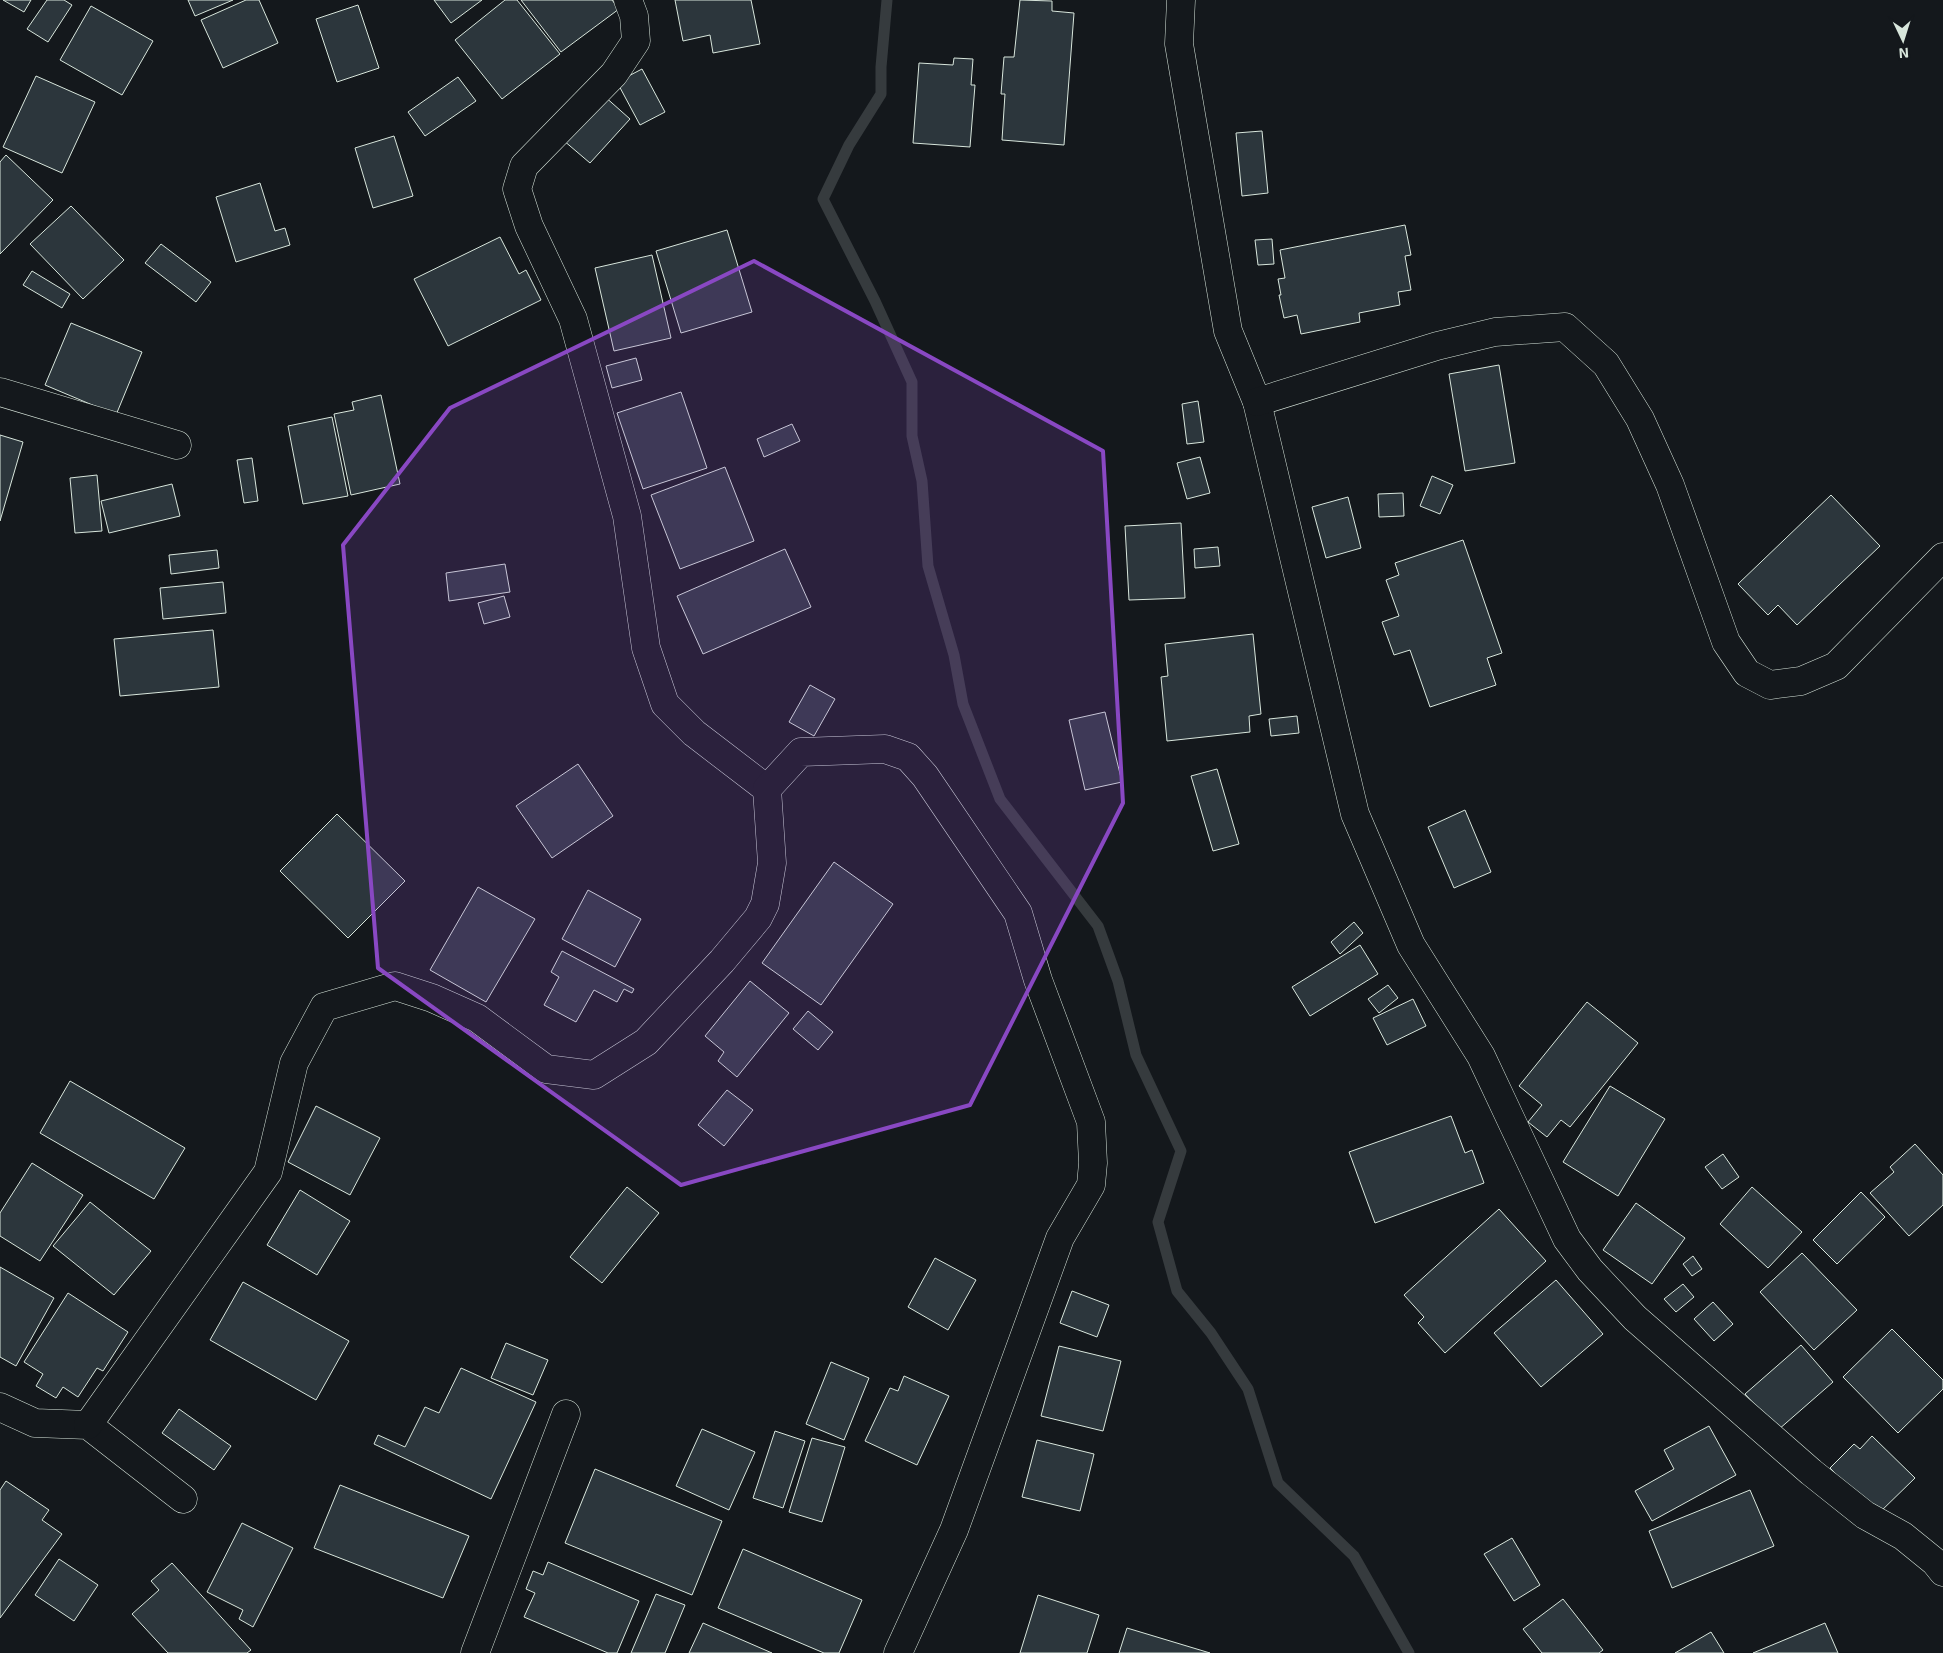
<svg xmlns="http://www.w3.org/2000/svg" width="1943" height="1653" font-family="'Exo 2',sans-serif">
	<rect width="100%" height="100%" fill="#14181c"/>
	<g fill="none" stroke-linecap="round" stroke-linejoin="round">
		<!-- stream -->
		<path stroke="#363b3e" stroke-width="11" d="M887,0L881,67V94L849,145L823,199L875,301L912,382V436L922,481L928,566L954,655L963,704L1000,799L1098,926L1118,981L1136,1055L1181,1151L1158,1222L1177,1291L1211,1333L1248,1389L1278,1483L1354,1556L1409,1653"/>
	</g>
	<!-- building -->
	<g fill="#2c363c" stroke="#d8e6dc">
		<path d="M3,0H31L24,12Z"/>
		<path d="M47,0H64L72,5L48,42L27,29Z"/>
		<path d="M188,0H233L195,16Z"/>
		<path d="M246,0H259L278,43L223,68L201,20Z"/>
		<path d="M434,0H482L451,23Z"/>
		<path d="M505,0H517L560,54L502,99L455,40Z"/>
		<path d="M521,0H612L619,9L561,52Z"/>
		<path d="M675,0H751L760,44L713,53L710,35L683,41Z"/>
		<path d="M1020,0L1052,1V11L1074,13L1064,145L1002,140L1005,94H1001L1004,57H1014Z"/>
		<path d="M358,5L379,68L337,82L316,19Z"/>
		<path d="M91,6L153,41L122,95L60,60Z"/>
		<path d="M954,58L973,59L971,85H975L970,147L913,143L919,63L953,65Z"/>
		<path d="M642,69L665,112L640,125L617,82Z"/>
		<path d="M36,76L95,102L62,173L3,147Z"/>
		<path d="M458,77L476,101L425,136L408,112Z"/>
		<path d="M603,95L630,119L590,163L563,140Z"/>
		<path d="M1262,131L1268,193L1242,196L1236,133Z"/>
		<path d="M394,136L413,196L373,208L355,148Z"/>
		<path d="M6,155L53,200L0,254V162Z"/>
		<path d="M260,183L275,231L285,228L290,245L236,262L216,197Z"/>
		<path d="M71,206L124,260L83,299L30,244Z"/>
		<path d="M1405,225L1411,255L1405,256L1411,290L1398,292L1400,305L1359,313L1360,322L1301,334L1297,315L1284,318L1279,295H1281L1278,279L1285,278L1280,250Z"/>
		<path d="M727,230L752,312L681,333L656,251Z"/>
		<path d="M500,237L519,274L526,270L541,300L448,346L414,279Z"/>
		<path d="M1272,239L1274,264L1258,265L1255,240Z"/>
		<path d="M161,244L211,282L196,302L145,263Z"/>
		<path d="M652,255L671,338L614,351L595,268Z"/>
		<path d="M32,271L70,294L62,308L23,285Z"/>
		<path d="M71,323L142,352L116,415L45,385Z"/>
		<path d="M636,358L642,380L612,388L606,366Z"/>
		<path d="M1499,365L1515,463L1465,471L1449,374Z"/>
		<path d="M681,392L707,468L643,489L617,413Z"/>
		<path d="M381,395L400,484L351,495L334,414L354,410L352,402Z"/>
		<path d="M1198,401L1204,442L1187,444L1182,404Z"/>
		<path d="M332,417L348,496L303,504L288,426Z"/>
		<path d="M792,424L800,441L764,457L757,439Z"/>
		<path d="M0,435L23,442L0,521Z"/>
		<path d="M1200,457L1210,493L1187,499L1177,463Z"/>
		<path d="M252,458L258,501L244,503L237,460Z"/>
		<path d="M725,467L754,541L680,569L651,495Z"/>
		<path d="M97,475L102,531L75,533L70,478Z"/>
		<path d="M1432,476L1453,485L1440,514L1420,506Z"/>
		<path d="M172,484L180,516L109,533L101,501Z"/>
		<path d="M1403,493L1404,516L1379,517L1378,494Z"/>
		<path d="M1831,495L1880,546L1797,625L1778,605L1768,615L1738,584Z"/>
		<path d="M1348,497L1361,548L1326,558L1312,507Z"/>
		<path d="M1181,523L1185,598L1129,600L1125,526Z"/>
		<path d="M1463,540L1502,653L1487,658L1496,685L1430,707L1410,650L1394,655L1382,622L1399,616L1386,580L1399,575L1395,563Z"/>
		<path d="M1218,547L1220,566L1195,568L1194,549Z"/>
		<path d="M785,549L811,607L703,654L677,596Z"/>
		<path d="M217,550L219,568L171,574L169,555Z"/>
		<path d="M505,564L510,592L449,601L446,573Z"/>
		<path d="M223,582L226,613L163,619L160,588Z"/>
		<path d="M504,596L510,617L484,624L478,603Z"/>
		<path d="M213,630L219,687L120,696L114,639Z"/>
		<path d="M1253,634L1261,714L1249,716L1250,732L1167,741L1161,677L1168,676L1165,644Z"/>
		<path d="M810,685L835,699L814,736L789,722Z"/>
		<path d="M1105,712L1122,782L1085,790L1069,720Z"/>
		<path d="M1297,716L1299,733L1271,736L1269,719Z"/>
		<path d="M578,764L613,816L552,858L516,806Z"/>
		<path d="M1217,769L1239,844L1213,851L1191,776Z"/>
		<path d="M1465,810L1491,872L1454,888L1428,827Z"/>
		<path d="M337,814L405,881L348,938L280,871Z"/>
		<path d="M834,862L893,904L821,1005L762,963Z"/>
		<path d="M478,887L535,919L486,1002L430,970Z"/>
		<path d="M588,890L641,919L615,967L562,939Z"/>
		<path d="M1354,922L1363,933L1340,954L1331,942Z"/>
		<path d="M1360,945L1378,974L1310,1016L1292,987Z"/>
		<path d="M562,951L634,989L632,993L624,989L617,1002L594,990L576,1022L544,1005L559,977L551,972Z"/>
		<path d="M750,981L789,1013L737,1077L718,1061L724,1052L705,1036Z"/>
		<path d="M1388,985L1398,998L1379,1013L1368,999Z"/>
		<path d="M1413,999L1426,1026L1387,1045L1373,1018Z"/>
		<path d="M1587,1002L1638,1043L1570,1127L1561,1120L1547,1137L1528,1122L1542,1105L1519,1086Z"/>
		<path d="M808,1011L833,1032L818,1050L793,1029Z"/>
		<path d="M70,1081L185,1148L154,1199L40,1133Z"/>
		<path d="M1610,1086L1665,1119L1618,1196L1563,1162Z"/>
		<path d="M727,1090L753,1110L724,1146L698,1125Z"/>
		<path d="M316,1106L380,1138L350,1195L288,1162Z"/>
		<path d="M1451,1116L1465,1153L1472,1150L1484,1183L1375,1223L1349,1152Z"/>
		<path d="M1915,1144L1943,1175V1205L1909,1236L1870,1193L1894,1172L1890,1167Z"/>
		<path d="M1723,1154L1739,1177L1722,1189L1705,1167Z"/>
		<path d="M32,1163L83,1195L40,1261L0,1236V1213Z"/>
		<path d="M627,1187L659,1213L602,1283L570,1257Z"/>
		<path d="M1752,1187L1802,1232L1768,1268L1720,1224Z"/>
		<path d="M300,1190L350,1221L317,1275L267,1245Z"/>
		<path d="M1861,1192L1885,1217L1837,1264L1813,1240Z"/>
		<path d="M90,1202L151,1251L114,1295L53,1246Z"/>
		<path d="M1636,1203L1685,1238L1652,1284L1603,1250Z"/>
		<path d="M1499,1209L1546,1261L1445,1353L1418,1323L1424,1317L1404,1295Z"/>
		<path d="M1802,1253L1857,1310L1814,1350L1760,1292Z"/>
		<path d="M1693,1256L1702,1269L1692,1276L1683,1264Z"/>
		<path d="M935,1258L976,1280L948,1330L908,1307Z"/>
		<path d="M0,1267L54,1298L16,1366L0,1357Z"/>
		<path d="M1556,1280L1603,1334L1541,1387L1494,1333Z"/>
		<path d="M243,1282L349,1341L316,1400L210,1340Z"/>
		<path d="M1683,1284L1694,1297L1676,1312L1664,1299Z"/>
		<path d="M1072,1291L1109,1305L1097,1337L1060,1323Z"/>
		<path d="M68,1293L128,1332L103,1371L97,1368L78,1397L63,1387L56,1398L36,1386L43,1374L24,1362Z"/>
		<path d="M1713,1302L1733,1324L1714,1341L1694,1319Z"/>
		<path d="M1892,1329L1943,1380V1389L1898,1433L1843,1377Z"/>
		<path d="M506,1343L548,1360L533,1395L491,1378Z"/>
		<path d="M1801,1345L1833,1382L1778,1430L1745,1394Z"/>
		<path d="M1059,1346L1121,1361L1103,1431L1041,1416Z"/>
		<path d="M831,1362L869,1378L844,1440L806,1424Z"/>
		<path d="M461,1368L536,1402L491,1499L374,1444L378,1435L405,1447L425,1407L439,1413Z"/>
		<path d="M904,1376L949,1396L917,1465L865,1441L890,1388L898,1391Z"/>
		<path d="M179,1409L231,1446L214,1470L162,1433Z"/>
		<path d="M1709,1426L1736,1475L1652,1521L1635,1491L1674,1469L1664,1450Z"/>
		<path d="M702,1429L755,1452L729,1510L676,1486Z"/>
		<path d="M775,1431L805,1441L783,1508L753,1498Z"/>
		<path d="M1872,1436L1915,1478L1877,1515L1830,1468L1854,1444L1860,1449Z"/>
		<path d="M812,1438L845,1447L822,1522L789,1512Z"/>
		<path d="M1037,1440L1094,1454L1080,1511L1022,1497Z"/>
		<path d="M595,1469L722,1521L692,1595L565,1543Z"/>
		<path d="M6,1481L49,1510L42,1520L62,1534L0,1618V1490Z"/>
		<path d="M340,1485L469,1536L443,1598L314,1548Z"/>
		<path d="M1750,1490L1774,1546L1672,1588L1649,1531Z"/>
		<path d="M242,1523L293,1548L253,1627L239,1619L243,1610L207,1592Z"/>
		<path d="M1512,1538L1540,1585L1514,1601L1484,1554Z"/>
		<path d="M743,1549L862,1600L839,1653H824L718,1608Z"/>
		<path d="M59,1559L98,1585L74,1621L35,1595Z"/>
		<path d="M548,1562L639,1601L617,1653H608L524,1617L535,1593L526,1589L533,1571L543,1575Z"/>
		<path d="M172,1563L251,1650L247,1653H168L132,1614L159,1590L151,1581Z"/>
		<path d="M656,1594L685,1605L665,1653H631Z"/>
		<path d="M1038,1595L1099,1615L1087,1653H1020Z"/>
		<path d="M1563,1599L1603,1650L1599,1653H1542L1523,1629Z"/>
		<path d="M703,1623L772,1653H689Z"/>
		<path d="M1825,1623L1838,1653H1753Z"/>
		<path d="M1127,1628L1210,1653H1119Z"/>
		<path d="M1711,1632L1724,1653H1675Z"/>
	</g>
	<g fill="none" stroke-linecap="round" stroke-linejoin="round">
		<!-- street casing -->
		<g stroke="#d8e6dc" stroke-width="29">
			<g id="street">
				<path d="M628,0L634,16L636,41L614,74L524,166L517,189L529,226L573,319L627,516L646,648L665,704L694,733L767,789"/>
				<path d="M1181,0L1179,44L1228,331L1257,402L1355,814L1411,945L1481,1056L1567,1239L1590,1270L1635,1318L1811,1472L1865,1515L1903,1536L1935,1562L1943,1572"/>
				<path d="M0,392L177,445"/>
				<path d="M1257,402L1437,346L1495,332L1565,327L1606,364L1640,419L1670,485L1726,642L1747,673L1770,685L1801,681L1836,666L1943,557"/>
				<path d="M0,1407L35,1423L88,1425L183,1499"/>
				<path d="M88,1425L268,1172L294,1063L324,1007L395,986L432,998L477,1018L546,1069L594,1075L646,1042L722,961L758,918L765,904L772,863L767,789L801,752L885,749L908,757L925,776L1018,913L1038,980L1091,1122L1093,1163L1091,1185L1060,1238L954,1530L898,1653"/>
				<path d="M475,1653L566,1414"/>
			</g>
		</g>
		<!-- street -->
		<use href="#street" stroke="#14181c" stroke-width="28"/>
	</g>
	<!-- marked area -->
	<path fill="#8948c3" fill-opacity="0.2" stroke="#8948c3" stroke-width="4" stroke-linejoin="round" d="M754,261L1103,451L1123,803L970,1105L681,1185L378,968L343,545L450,408Z"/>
	<!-- north arrow -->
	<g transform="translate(1903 40) rotate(176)" stroke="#14181c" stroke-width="4" paint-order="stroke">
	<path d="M0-4L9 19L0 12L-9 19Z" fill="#d8e6dc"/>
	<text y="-8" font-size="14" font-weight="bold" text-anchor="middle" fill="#d8e6dc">N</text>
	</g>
</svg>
